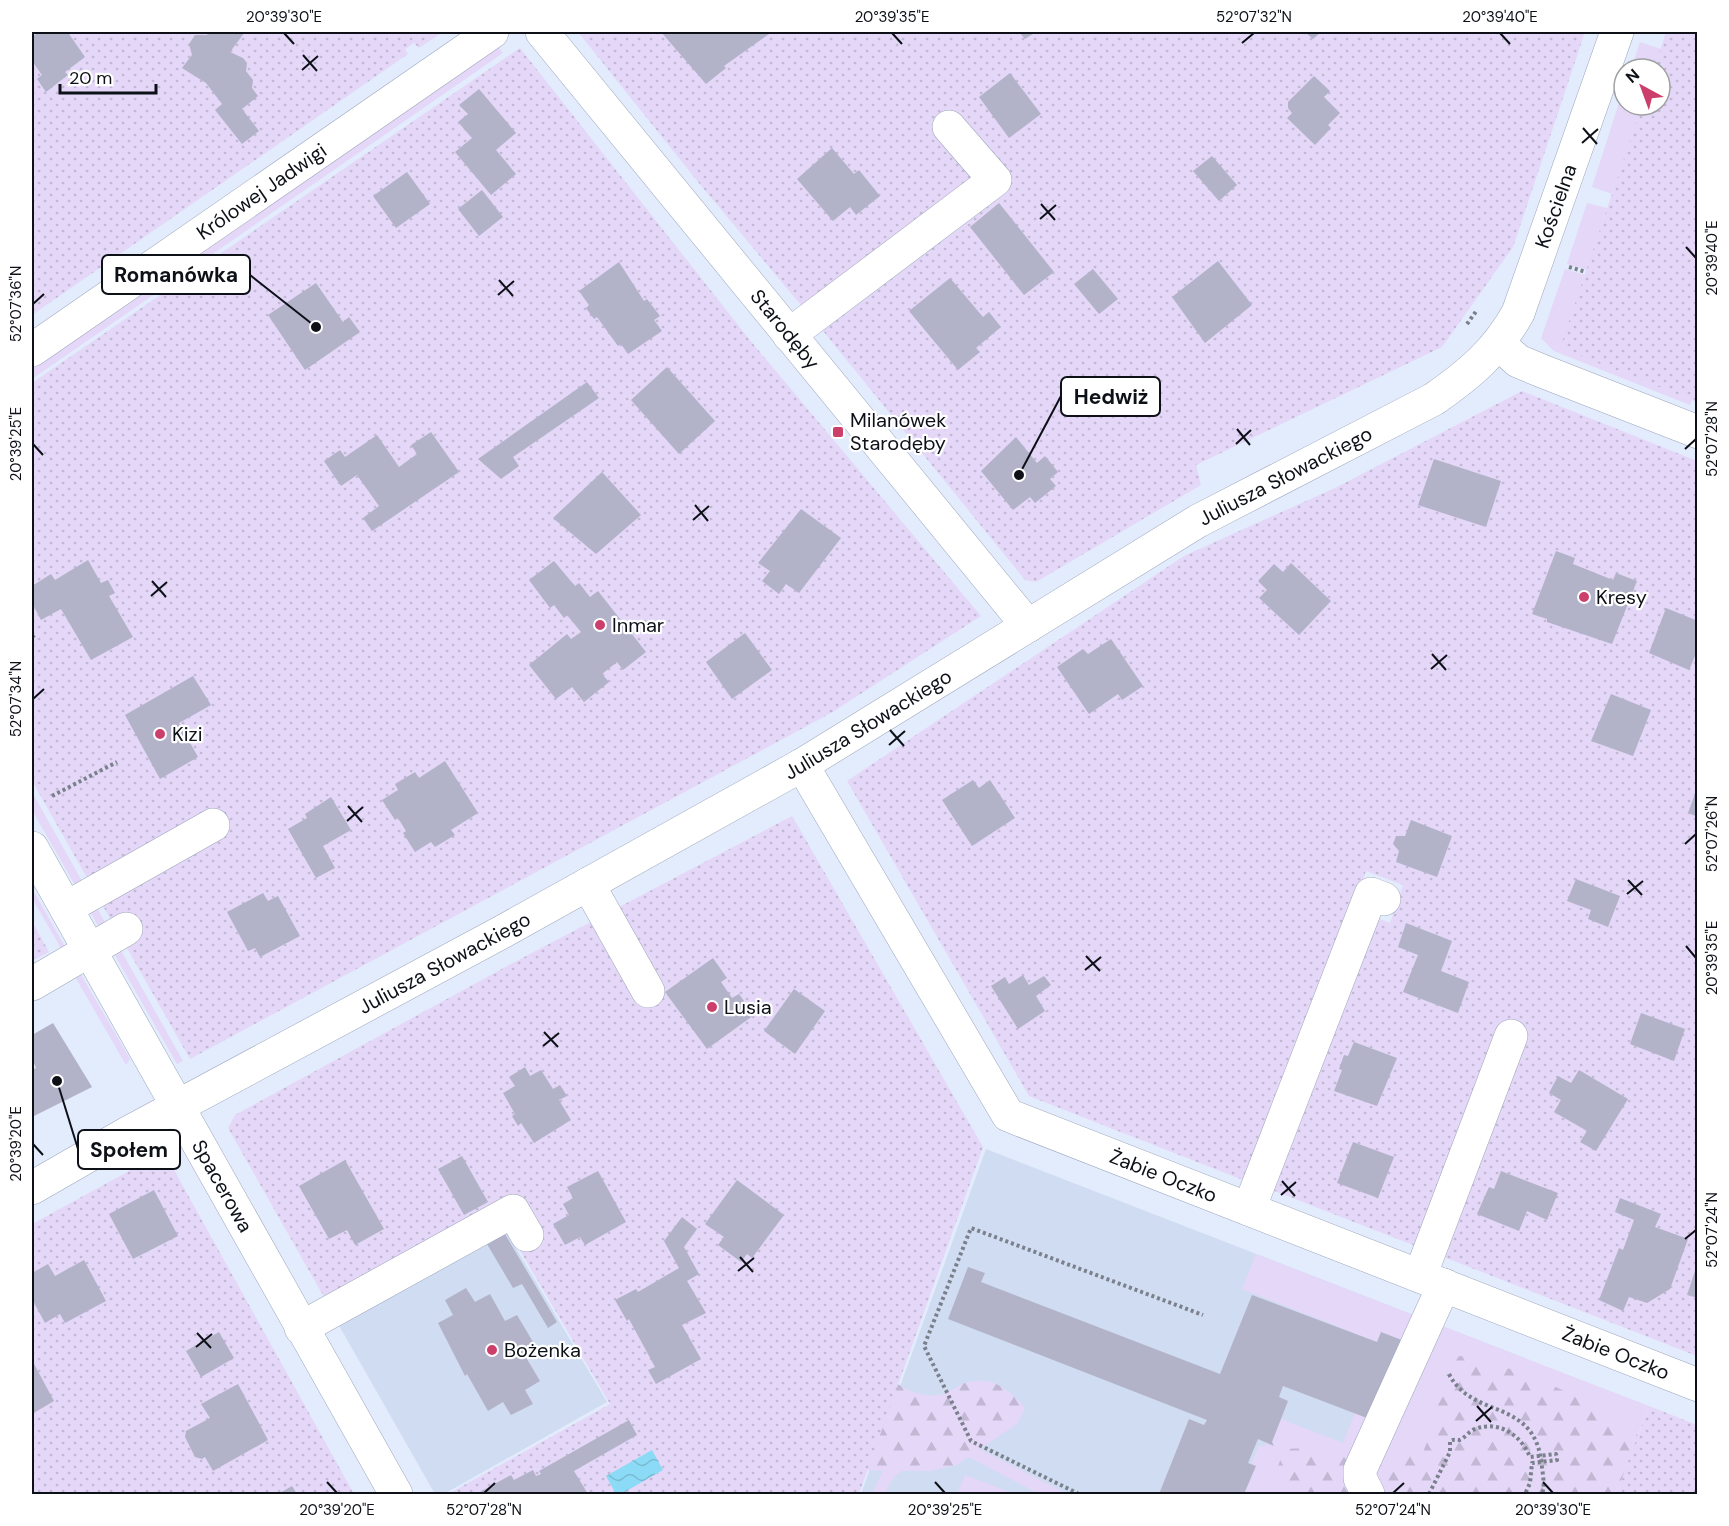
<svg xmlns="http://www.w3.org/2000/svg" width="1729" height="1526" font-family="'DM Sans',sans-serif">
	<defs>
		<pattern id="forest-firs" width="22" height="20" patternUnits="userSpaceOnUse" patternTransform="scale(1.5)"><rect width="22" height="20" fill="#e4d7f8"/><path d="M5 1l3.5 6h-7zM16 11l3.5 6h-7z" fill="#c2b8d4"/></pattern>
		<pattern id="garden-dots" width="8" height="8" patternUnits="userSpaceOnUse" patternTransform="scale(1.5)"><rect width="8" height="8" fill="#e4d7f8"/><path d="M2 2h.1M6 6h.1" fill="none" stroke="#c2b8d4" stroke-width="1.8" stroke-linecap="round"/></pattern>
		<pattern id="water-waves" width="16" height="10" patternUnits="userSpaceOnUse" patternTransform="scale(1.5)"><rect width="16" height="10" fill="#8cdbf6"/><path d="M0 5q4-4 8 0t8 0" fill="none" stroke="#78bbd2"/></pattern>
	</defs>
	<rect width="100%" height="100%" fill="#e3ecfd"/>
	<!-- built -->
	<g fill="#d0dcf1">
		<path d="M986,1149L1527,1359L1472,1494H861Z"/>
		<path d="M507,1233L607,1402L444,1494H435L337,1322Z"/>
	</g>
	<!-- grass -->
	<g fill="#e4d7f8">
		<path d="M1640,42L1661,49L1654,69H1631Z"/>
		<path d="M497,45L503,53L32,379V367Z"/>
		<path d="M1624,87V105H1642L1612,194L1592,187Z"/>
		<path d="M1587,203L1607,208L1587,270L1567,264Z"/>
		<path d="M1565,269L1585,275L1561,348L1692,400L1690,405L1554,351L1541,338Z"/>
		<path d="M32,792L183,1061L177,1064L32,810Z"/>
		<path d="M34,892L68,952L66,957L32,898Z"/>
		<path d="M76,966L130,1059L126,1065L70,968Z"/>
		<path d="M1256,1254L1649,1406L1615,1494H1239L1259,1445L1264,1447L1276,1417L1343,1443L1382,1344L1242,1289Z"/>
		<path d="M964,1441L1067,1494H1039L957,1451C928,1460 896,1462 885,1494H872L885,1466Z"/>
		<path d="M965,1475L1015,1494H957Z"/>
	</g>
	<!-- forest -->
	<g fill="url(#forest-firs)">
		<path d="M1459,1356L1481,1358L1550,1384L1582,1400L1626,1424L1676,1472V1494H1290L1273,1481L1284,1449L1308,1448L1378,1466L1423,1452L1435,1423L1438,1388Z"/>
		<path d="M877,1368C895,1383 913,1398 939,1395C948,1394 957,1386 965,1383C991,1374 1010,1390 1025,1408L1018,1423L957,1465L929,1471L824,1470Z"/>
	</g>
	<!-- garden -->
	<g fill="url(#garden-dots)">
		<path d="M32,32H443L419,48L414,43L405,49L408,54L32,315Z"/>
		<path d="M578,32H1585L1513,247L1442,347L1196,465L1201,485L1036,582L1025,580L819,326L996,191L955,116L931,122L980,178L805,310L698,182Z"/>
		<path d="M1666,32H1697V402L1560,348L1642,105H1660V69H1654Z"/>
		<path d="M520,48L749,339L981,616L831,713L190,1059L32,781V383Z"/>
		<path d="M1522,391L1697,461V1356L1267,1188L1372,916L1390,923L1403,885L1366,871L1248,1182L1029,1096L847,781L1184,556L1335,488Z"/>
		<path d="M792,816L983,1147L859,1494H448L610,1404L508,1230L337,1320L228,1128L235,1115L509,965Z"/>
		<path d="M32,921L49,952L32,961Z"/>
		<path d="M164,1152L354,1494H32V1224Z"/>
		<path d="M1649,1406L1697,1425V1494H1616Z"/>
	</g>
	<!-- water -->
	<path fill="url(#water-waves)" d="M652,1450L663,1470L621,1494H616L606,1476Z"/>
	<!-- building -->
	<g fill="#b2b3c9">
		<path d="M39,32H73L69,34L85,57L65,72L68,75L46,92L37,79L42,75L32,61V37Z"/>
		<path d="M209,32H245L230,52L243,58L247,63L246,71L253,80L252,88L258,96L242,109L259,131L242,144L215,110L222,104L206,83L182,68L192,55L189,44L195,35H207Z"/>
		<path d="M661,32H768L769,34L724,66L726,68L706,84Z"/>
		<path d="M1019,32H1036L1025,39Z"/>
		<path d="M1305,32H1321L1313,39Z"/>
		<path d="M1010,73L1041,114L1009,138L979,97Z"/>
		<path d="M1314,76L1330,91L1324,97L1340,113L1328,125L1331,128L1315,145L1287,118L1292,113L1288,108V102Z"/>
		<path d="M479,89L516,133L496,150L516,174L491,195L455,152L472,138L458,122L468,114L459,105Z"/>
		<path d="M832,148L854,174L859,170L880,196L856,215L850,207L833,221L797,179Z"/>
		<path d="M1212,156L1237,185L1219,201L1193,171Z"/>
		<path d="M407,172L430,204L396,228L373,196Z"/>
		<path d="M482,190L503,217L479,236L458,209Z"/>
		<path d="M999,203L1054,272L1024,295L970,227Z"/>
		<path d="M1218,261L1252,305L1205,343L1172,297Z"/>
		<path d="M619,262L644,301L647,299L660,316L654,320L662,331L628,354L621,344L618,346L597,317L594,319L586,308L589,305L579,291Z"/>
		<path d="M1093,269L1118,299L1099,314L1074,284Z"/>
		<path d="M950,278L983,317L989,312L1001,327L976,348L980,352L958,370L909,311Z"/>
		<path d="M316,283L343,322L349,317L360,332L305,370L268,315Z"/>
		<path d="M667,367L715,421L679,454L631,400Z"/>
		<path d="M587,382L599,398L513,457L519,466L501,479L478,459Z"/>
		<path d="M431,432L459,472L372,531L363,518L379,506L357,475L341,486L324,461L340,450L345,457L377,435L399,467L417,454L411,445Z"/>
		<path d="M1016,437L1037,463L1045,456L1058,472L1050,479L1056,486L1035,503L1030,497L1013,510L981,471Z"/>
		<path d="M1434,459L1501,481L1486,527L1418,505Z"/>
		<path d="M602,472L641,515L596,554L553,518Z"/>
		<path d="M801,509L841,538L799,593L786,584L779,594L762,581L770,571L758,563Z"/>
		<path d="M1556,551L1575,558L1573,564L1613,580L1616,573L1637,581L1612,644L1547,622V619L1532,614Z"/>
		<path d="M88,560L101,583L108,580L115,593L109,596L133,637L91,660L61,609L41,620L32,603V586L51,574L55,580Z"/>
		<path d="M554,561L575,586L579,583L590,597L598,591L646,652L623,670L617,662L602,674L609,682L584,702L572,687L556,699L529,665L567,634L571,639L581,632L567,615L564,618L554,605L550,608L529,580Z"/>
		<path d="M1291,563L1331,601L1299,635L1259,598L1267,590L1258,581L1274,564L1283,572Z"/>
		<path d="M1666,608L1698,621V649L1689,670L1649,653Z"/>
		<path d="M745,633L772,670L732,699L706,662Z"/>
		<path d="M1111,639L1143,686L1122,700L1118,694L1089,714L1057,667L1083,649L1088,654Z"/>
		<path d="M193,676L211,705L179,723L198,757L160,779L125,715Z"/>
		<path d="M1611,694L1651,710L1633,756L1591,741Z"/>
		<path d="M445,761L478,813L451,830L455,835L435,847L431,842L415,852L403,833L406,831L398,818L395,820L382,800L398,790L395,784L415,772L419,778Z"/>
		<path d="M973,780L979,788L990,780L1015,818L972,846L942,800Z"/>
		<path d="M1697,788H1698V817L1688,813Z"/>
		<path d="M331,797L351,830L323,846L335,868L316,878L288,829L307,818L305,814Z"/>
		<path d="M1411,820L1452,836L1437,877L1396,862L1399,851L1393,844L1396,836H1405Z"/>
		<path d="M1576,879L1620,896L1608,927L1588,919L1591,910L1567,901Z"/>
		<path d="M263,893L268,901L278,896L300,936L260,957L255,948L248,951L227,912Z"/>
		<path d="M1406,923L1452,941L1441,971L1469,982L1458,1013L1403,992L1418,955L1398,947Z"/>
		<path d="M713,958L727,978L721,982L732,998L739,994L754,1015L707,1049L665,992Z"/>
		<path d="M1023,975L1029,985L1044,976L1051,985L1036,996L1045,1011L1018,1029L991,986L1005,977L1009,984Z"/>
		<path d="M794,989L825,1011L795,1054L764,1031Z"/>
		<path d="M1641,1013L1685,1029L1674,1061L1630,1044Z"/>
		<path d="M53,1023L92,1087L32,1117V1070L36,1068L32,1059V1035Z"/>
		<path d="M1354,1042L1397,1058L1377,1106L1334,1091L1342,1070L1339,1069L1344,1055L1348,1056Z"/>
		<path d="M525,1067L530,1076L541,1070L553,1089L560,1085L567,1096L559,1100L571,1120L534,1143L521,1123L518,1126L512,1116L515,1114L503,1093L515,1086L509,1077Z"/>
		<path d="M1579,1070L1628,1099L1596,1151L1580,1142L1587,1131L1554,1112L1561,1100L1549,1093L1558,1076L1571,1083Z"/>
		<path d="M1353,1142L1394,1157L1378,1198L1337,1183Z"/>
		<path d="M462,1156L488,1202L464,1215L438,1169Z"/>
		<path d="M345,1160L384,1229L355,1245L347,1230L329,1239L299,1186Z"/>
		<path d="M598,1171L626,1222L585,1245L580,1237L565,1245L553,1224L569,1215L563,1204L573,1198L567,1187Z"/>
		<path d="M1501,1171L1558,1193L1547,1220L1527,1211L1519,1231L1477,1214L1489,1187L1494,1189Z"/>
		<path d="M737,1180L784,1215L752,1258L747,1254L741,1262L718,1245L724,1237L705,1224Z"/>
		<path d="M154,1190L178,1236L133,1259L109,1214Z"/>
		<path d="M1620,1198L1661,1214L1655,1227L1688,1239L1670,1289L1647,1303L1629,1297L1623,1311L1599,1300L1619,1248L1623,1250L1634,1220L1615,1212Z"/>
		<path d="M682,1217L697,1229L684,1247L699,1274L687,1281L706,1313L682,1325L701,1359L656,1384L648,1370L655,1367L629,1319L627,1321L615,1300L636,1289L638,1292L679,1268L664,1241Z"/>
		<path d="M502,1229L557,1322L548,1328L522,1284L513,1288L484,1239Z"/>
		<path d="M84,1260L106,1301L65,1323L60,1314L45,1323L32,1299V1273L48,1264L55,1276Z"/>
		<path d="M1698,1262V1298L1687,1295Z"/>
		<path d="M968,1267L985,1273L981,1282L1220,1374L1252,1295L1377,1342L1381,1332L1412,1344L1380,1423L1283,1386L1279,1397L1288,1401L1272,1442L1274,1446L1258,1439L1248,1463L1256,1466L1244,1494H1159L1189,1419L1204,1425L1207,1420L948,1319Z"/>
		<path d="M466,1288L475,1302L490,1294L505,1321L517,1315L536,1347L524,1354L540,1381L525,1390L533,1404L511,1415L503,1402L488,1411L467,1374L465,1376L438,1323L453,1315L445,1300Z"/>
		<path d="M219,1332L234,1358L201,1377L186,1351Z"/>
		<path d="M34,1364L54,1401L32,1414V1366Z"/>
		<path d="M238,1384L268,1440L213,1471L205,1457L202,1459L195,1457L185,1437L186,1431L210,1418L201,1404Z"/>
		<path d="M629,1420L637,1435L574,1471L588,1494H476L511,1475L514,1480L533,1470L536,1476L541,1474L539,1471Z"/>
		<path d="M292,1486L297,1494H278Z"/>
	</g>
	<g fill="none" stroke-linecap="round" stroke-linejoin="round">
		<!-- minor casing -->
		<g stroke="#9da7bb" stroke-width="34">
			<g id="minor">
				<path id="s1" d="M542,32L1028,626"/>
				<path d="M789,335L995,180L949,127"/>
				<path d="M1499,344L1518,361L1542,371L1698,432"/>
				<path id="s2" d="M32,350L492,32"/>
				<path id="s3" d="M802,765L1008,1115L1698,1385"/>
				<path id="s4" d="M32,848L396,1494"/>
				<path d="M588,884L648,991"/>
				<path d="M66,908L213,825"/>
				<path d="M32,984L126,929"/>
				<path id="s5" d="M32,1188L126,1134L502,932L802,765L1198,521L1434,399C1471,373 1496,352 1518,313L1617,32"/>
				<path d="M1249,1209L1371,894L1384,899"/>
				<path d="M1420,1276L1511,1036"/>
				<path d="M301,1328L513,1211L527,1235"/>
				<path d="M1368,1494L1360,1478V1470L1444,1285"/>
			</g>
		</g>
		<!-- path -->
		<g stroke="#7a808c" stroke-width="4" stroke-dasharray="3 3" stroke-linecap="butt">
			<path d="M1569,267L1586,272"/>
			<path d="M1467,324L1477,310"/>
			<path d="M32,637L36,634"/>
			<path d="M52,796L117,762"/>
			<path d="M1449,1374C1473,1421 1536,1396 1542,1467C1543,1476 1545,1486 1542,1494"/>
			<path d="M1079,1494L971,1441L924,1346L971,1228L1203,1315"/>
			<path d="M1429,1494L1450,1452V1441C1453,1439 1456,1440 1459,1440C1464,1439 1469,1431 1475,1429C1499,1420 1521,1435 1530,1457L1556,1454L1557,1460L1532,1463L1530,1483L1525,1494"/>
		</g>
		<!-- minor -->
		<use href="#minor" stroke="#fff" stroke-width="33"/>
	</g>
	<!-- ticks -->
	<path fill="none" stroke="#0d1117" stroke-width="2" d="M284,33L294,44M892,33L902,44M1500,33L1510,44M1242,43L1254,33M303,55L317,71M302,70L318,56M1583,128L1597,144M1582,143L1598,129M1041,204L1055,220M1040,219L1056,205M1686,247L1696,258M499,280L513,296M498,295L514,281M33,304L44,294M1237,429L1250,445M33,444L43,455M1236,444L1251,430M1685,449L1696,439M695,505L708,521M693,520L709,506M152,581L166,597M151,596L167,582M1432,654L1446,670M1431,669L1447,655M33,699L44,689M890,730L904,746M889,745L905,731M348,806L362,822M347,821L363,807M1685,844L1696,834M1628,880L1642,895M1627,894L1643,881M1686,946L1696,958M1086,956L1100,971M1085,970L1101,957M544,1032L558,1047M543,1046L559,1033M33,1144L43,1155M1282,1181L1295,1196M1281,1195L1296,1182M1685,1239L1696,1230M740,1257L753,1272M738,1271L754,1258M197,1333L211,1348M196,1347L212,1334M1477,1406L1491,1422M1476,1421L1492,1407M327,1482L337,1493M935,1482L945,1493M1543,1482L1553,1493M484,1493L495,1483M1393,1493L1404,1483"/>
	<!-- markers -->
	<g fill="#cc3f6c" stroke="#fff" stroke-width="2">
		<rect x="832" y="426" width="12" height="12" rx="3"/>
		<circle cx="1584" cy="597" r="6"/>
		<circle cx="600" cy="625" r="6"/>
		<circle cx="160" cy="734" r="6"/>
		<circle cx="712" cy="1007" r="6"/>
		<circle cx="492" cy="1350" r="6"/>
	</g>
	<g text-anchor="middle" stroke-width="4.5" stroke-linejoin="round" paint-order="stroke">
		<!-- street labels -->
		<g font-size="20" fill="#0d1117" stroke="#fff">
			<text dy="7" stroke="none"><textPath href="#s2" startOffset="279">Królowej Jadwigi</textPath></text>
			<text dy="7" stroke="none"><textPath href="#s5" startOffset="1844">Kościelna</textPath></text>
			<text dy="7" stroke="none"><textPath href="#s1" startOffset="384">Starodęby</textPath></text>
			<text dy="7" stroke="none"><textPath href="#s5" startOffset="1442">Juliusza Słowackiego</textPath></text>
			<text dy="7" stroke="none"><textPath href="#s5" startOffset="956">Juliusza Słowackiego</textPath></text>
			<text dy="7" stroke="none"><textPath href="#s5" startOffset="470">Juliusza Słowackiego</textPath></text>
			<text dy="7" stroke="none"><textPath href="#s3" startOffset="573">Żabie Oczko</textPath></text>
			<text dy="7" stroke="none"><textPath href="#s4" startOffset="388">Spacerowa</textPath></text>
			<text dy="7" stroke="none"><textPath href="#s3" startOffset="1059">Żabie Oczko</textPath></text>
		</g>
		<!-- poi labels -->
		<g font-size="20" fill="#0d1117" stroke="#fff" text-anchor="start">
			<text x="850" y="427">Milanówek<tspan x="850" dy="23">Starodęby</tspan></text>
			<text x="1596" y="604">Kresy</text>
			<text x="612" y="632">Inmar</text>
			<text x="172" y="741">Kizi</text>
			<text x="724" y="1014">Lusia</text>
			<text x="504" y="1357">Bożenka</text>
		</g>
	</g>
	<!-- callouts -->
	<path fill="none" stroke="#0d1117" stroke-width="2" d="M316 327L250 275M1019 475L1061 396M57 1081L78 1149"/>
	<g fill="#0d1117" stroke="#fff" stroke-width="2">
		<circle cx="316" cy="327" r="6"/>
		<circle cx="1019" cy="475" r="6"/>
		<circle cx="57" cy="1081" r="6"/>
	</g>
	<g fill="#fff" stroke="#0d1117" stroke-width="2">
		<rect x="102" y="255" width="148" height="39" rx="6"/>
		<rect x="1061" y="377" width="99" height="39" rx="6"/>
		<rect x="78" y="1130" width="102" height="39" rx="6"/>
	</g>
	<g font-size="21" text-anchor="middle" font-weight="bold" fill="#0d1117">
		<text x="176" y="282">Romanówka</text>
		<text x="1111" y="404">Hedwiż</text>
		<text x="129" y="1157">Społem</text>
	</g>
	<!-- border -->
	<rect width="1729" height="1526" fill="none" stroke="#ffffff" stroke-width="66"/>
	<!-- north arrow -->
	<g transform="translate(1642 87) rotate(319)"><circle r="28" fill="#ffffff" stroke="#9ea0a2" stroke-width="1.5"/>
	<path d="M0-4.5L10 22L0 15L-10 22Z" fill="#cc3f6c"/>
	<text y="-9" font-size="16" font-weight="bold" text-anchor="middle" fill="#0d1117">N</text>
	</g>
	<!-- scale -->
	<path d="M60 84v9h96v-9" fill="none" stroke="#0d1117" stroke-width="3"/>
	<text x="69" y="84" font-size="18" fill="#0d1117" stroke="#ffffff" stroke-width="4.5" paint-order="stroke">20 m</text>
	<rect x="33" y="33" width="1663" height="1460" fill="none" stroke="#0d1117" stroke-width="2"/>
	<g font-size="15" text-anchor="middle" fill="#0d1117">
		<text x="284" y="22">20°39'30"E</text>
		<text x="892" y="22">20°39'35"E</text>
		<text x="1254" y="22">52°07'32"N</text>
		<text x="1500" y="22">20°39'40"E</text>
		<text transform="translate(1712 258) rotate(-90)" y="5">20°39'40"E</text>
		<text transform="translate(16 304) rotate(-90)" y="5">52°07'36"N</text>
		<text transform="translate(1712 439) rotate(-90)" y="5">52°07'28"N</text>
		<text transform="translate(16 444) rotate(-90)" y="5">20°39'25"E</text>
		<text transform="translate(16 699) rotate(-90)" y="5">52°07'34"N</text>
		<text transform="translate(1712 834) rotate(-90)" y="5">52°07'26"N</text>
		<text transform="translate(1712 958) rotate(-90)" y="5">20°39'35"E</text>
		<text transform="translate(16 1144) rotate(-90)" y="5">20°39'20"E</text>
		<text transform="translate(1712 1230) rotate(-90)" y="5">52°07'24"N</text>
		<text x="337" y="1515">20°39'20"E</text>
		<text x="484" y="1515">52°07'28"N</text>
		<text x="945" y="1515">20°39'25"E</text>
		<text x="1393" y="1515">52°07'24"N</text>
		<text x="1553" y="1515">20°39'30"E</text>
	</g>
</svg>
